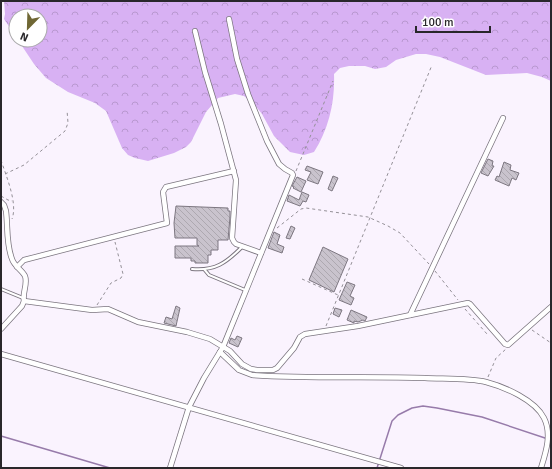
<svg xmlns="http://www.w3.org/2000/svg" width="552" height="469" font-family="Signika,sans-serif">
	<defs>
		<pattern id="forest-crowns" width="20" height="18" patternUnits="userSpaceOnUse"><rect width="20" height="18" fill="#d8b1f3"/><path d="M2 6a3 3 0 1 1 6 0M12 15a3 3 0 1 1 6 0" fill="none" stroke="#b998d0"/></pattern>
		<pattern id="building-back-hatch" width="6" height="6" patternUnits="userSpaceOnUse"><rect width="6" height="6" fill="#c9c3cd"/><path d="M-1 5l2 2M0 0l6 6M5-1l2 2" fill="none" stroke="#ada8b0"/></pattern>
	</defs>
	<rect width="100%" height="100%" fill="#faf3fe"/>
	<!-- forest -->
	<path fill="url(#forest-crowns)" d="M4,1H551V81L542,77L527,73L486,75L440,57L426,54H416L396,60L386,67L375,69L365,66H349L340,68L334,74C335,102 329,128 314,152L304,155L290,152L274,136L262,114L254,104L244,96L235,94L218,98L206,112L191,142L186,147L174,153L148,161L135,158L128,155L122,148L106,111L95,103L68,92L46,78L34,64L18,40H40V16H16V37L4,19L5,14Z"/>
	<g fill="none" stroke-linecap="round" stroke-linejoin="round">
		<!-- stream -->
		<g stroke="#977baa" stroke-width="1.5">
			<path d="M1,436L110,468"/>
			<path d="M377,468L392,421L398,415L412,408L423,406L437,408L482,417L551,440"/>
		</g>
	</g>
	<!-- building -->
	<g fill="url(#building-back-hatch)" stroke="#7d7781">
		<path d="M488,159L493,161L492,166H494L488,176L481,173Z"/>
		<path d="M504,162L511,165L510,170L519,173L516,180L512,178L509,186L495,180L497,176L499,177Z"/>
		<path d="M307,166L323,172L318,184L307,180L311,172L305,170Z"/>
		<path d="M333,176L338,178L332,191L328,189Z"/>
		<path d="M297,177L306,181L301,192L293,188L294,187L292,186Z"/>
		<path d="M302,192L309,195L306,202L303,201L300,206L287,201L289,195L299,200Z"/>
		<path d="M176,206L228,208V211H230V217L228,240H218V250H211V255H208V263H195V261H191V258H175V246H199L197,245V238H175L174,223Z"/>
		<path d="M291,226L295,228L290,239L286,238Z"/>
		<path d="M274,232L280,235L277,244L284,247L282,253L268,248Z"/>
		<path d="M323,247L348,259L334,292L309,280Z"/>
		<path d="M347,282L355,285L350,296L354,298L351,305L339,300Z"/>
		<path d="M176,306L180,308L176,326L164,323L166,317L172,319Z"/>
		<path d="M335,308L342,310L339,317L333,314Z"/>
		<path d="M351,310L367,317L365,321L363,320L358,322L354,321V323L347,320Z"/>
		<path d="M237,336L242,338L238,347L229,343L231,338L235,340Z"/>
	</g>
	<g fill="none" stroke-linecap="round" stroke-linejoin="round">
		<!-- service casing -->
		<g stroke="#7b757f" stroke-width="4">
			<g id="service">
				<path d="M192,269C215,271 226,263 242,247"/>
				<path d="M204,269L209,275L245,290"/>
				<path d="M1,289L23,298"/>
			</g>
		</g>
		<!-- minor casing -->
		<g stroke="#7b757f" stroke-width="6">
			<g id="minor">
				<path d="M195,31L205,72L221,124L236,180L232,238L234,242L236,244L261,253"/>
				<path d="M1,202L4,205L6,211C8,227 6,244 12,259C14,266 22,270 25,276C28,284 22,293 24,301L22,306L1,329"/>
				<path d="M17,267L24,260L167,223L163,192L166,187L234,171"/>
				<path d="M24,301L92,310L108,309L138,322L187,332L210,339L230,351L242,364L251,369L257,370H273L277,368L294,348L300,337L305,334L358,326L468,303L470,304L505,344L508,345L551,307"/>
				<path d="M410,315L503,118"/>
				<path d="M220,352L239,370L252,375C310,379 368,376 425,378C442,379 470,378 486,382C505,387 535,400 544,418C552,434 546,452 541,468"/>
				<path d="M1,354L401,468"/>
				<path d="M170,468L189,407L204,378L223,347L293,175L292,173L285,169L279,164L267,141L248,94L237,59L229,19"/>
			</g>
		</g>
		<!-- path -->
		<g stroke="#949097" stroke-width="1" stroke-dasharray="3 3" stroke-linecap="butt">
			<path d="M1,160C6,176 18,203 12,219"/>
			<path d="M296,171L333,81"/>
			<path d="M5,174L24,165L65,131L68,123L67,110"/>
			<path d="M1,196L8,200L12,201"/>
			<path d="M277,228L301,209L306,208L368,217L388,226L400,233L429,264"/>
			<path d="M435,271L458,300"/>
			<path d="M302,279L338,295"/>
			<path d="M97,305L111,283L121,278L123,274L115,242"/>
			<path d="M465,309L487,334"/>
			<path d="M326,326L432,65"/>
			<path d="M532,330L551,343"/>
			<path d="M488,377L496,358L506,349"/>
		</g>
		<!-- service -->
		<use href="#service" stroke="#fff" stroke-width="2"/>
		<!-- minor -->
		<use href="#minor" stroke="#fff" stroke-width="4.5"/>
	</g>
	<!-- border -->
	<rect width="552" height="469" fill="none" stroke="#29272b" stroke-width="4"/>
	<!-- north arrow -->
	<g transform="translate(28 28) rotate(203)"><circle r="19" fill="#ffffff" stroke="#a9a9aa"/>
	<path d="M0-3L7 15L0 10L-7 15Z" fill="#6f6734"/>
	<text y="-6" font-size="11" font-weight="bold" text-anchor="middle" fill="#29272b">N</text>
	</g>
	<!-- scale -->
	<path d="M416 26v6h74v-6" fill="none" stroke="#29272b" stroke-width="2"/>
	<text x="422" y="26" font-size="12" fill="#29272b" stroke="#ffffff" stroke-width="3" paint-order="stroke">100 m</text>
</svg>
